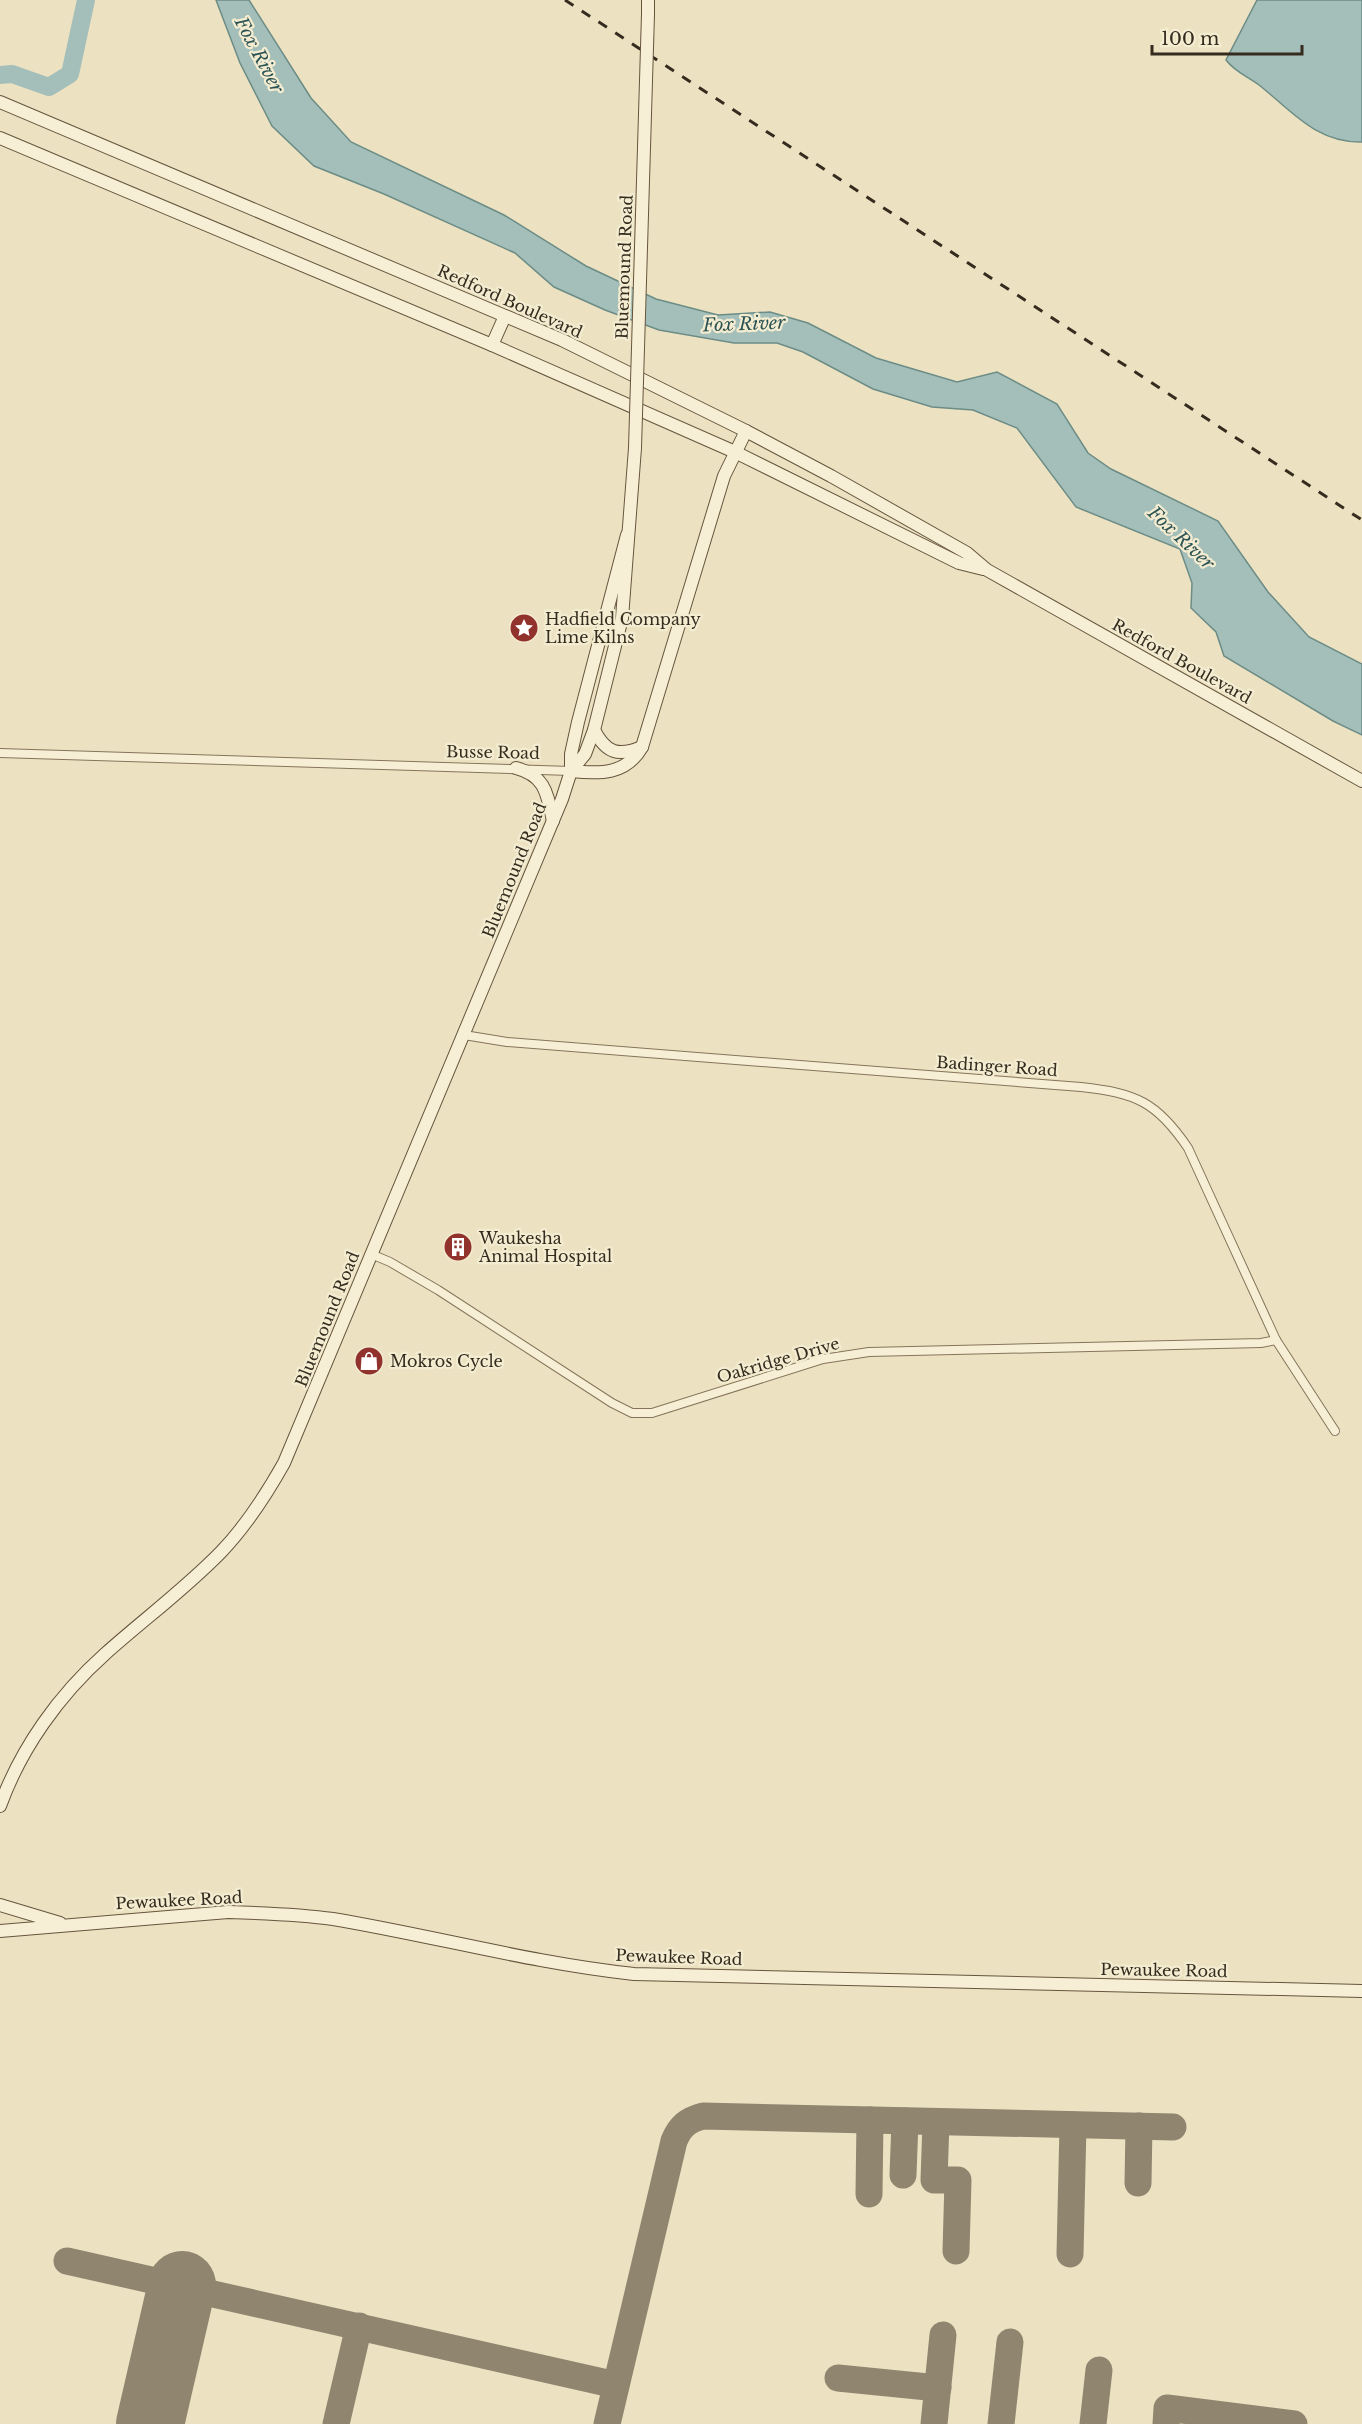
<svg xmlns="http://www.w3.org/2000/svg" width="1362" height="2424" font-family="'Libre Baskerville',serif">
	<rect width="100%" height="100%" fill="#ece2c2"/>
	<!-- green -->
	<path fill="#c0c996" d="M1183,2416L1211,2419L1217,2424H1171L1174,2419Z"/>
	<!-- water -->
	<g fill="#a4bfb9" stroke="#6c8c86" stroke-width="1.5">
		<path d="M216,0H249L311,98L351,142L504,215L586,266L656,299L718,315L770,312L808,323L876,358L957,382L997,372L1057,404L1088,453L1111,469L1218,521L1268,592L1309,637L1362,664V735L1333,721L1224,656L1216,632L1191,608L1192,583L1180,549L1076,507L1017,428L973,410L932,407L873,389L803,352L777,343H734L659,330L605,310L554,287L515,253L384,194L314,166L272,126L240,63Z"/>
		<path d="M1257,0H1362V142C1316,143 1292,111 1259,85C1247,76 1235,72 1226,60Z"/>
	</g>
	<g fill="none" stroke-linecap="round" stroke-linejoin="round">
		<!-- river -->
		<path stroke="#a4bfb9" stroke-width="18" d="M0,75L12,74L49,87L70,74L86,0"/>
		<!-- taxiway -->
		<g stroke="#908670" stroke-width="27">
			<path d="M936,2122L934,2180H958L956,2251"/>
			<path d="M903,2175L905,2121"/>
			<path d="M1138,2183L1139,2126"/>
			<path d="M869,2194L870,2120"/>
			<path d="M1070,2254L1073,2125"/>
			<path d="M67,2261L616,2385"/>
			<path d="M838,2378L938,2388"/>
			<path d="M336,2424L359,2326"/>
			<path d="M607,2424L674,2141C680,2126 688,2120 703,2116L1173,2127"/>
			<path d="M934,2424L943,2335"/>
			<path d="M1001,2424L1010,2342"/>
			<path d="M1093,2424L1099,2370"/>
			<path d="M1166,2424L1167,2408L1294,2424"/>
		</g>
		<!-- runway -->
		<path stroke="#908670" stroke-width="68" d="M150,2424L182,2285"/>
		<!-- street casing -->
		<g stroke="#85745a" stroke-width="10">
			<g id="street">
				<path d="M0,753L571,771"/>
				<path d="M464,1035L507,1042L1081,1087C1136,1093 1157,1102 1188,1148L1276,1340L1335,1431"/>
				<path d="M371,1254L390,1262L438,1290L612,1403L632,1413H652L823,1359L869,1352L1261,1343L1276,1340"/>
			</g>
		</g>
		<!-- secondary casing -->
		<g stroke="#66553d" stroke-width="14">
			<g id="secondary">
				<path d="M648,14V0"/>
				<path d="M0,102L562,340L746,431L831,476L967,553L987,570L1362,781"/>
				<path d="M0,138L492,345L735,452L959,563L983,569"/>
				<path d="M492,345L505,316"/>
				<path d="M594,730C606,753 618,757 642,747"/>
				<path d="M516,768C546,776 547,794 553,821"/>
				<path d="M571,771C600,774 626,775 642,747L724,476L746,431"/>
				<path d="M571,771L585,754L594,730L622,618L635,448"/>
				<path d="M0,1806C21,1748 59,1695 105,1654C143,1620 185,1589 221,1552C246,1526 266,1495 284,1463L562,799L571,771V754L578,722L627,535"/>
				<path d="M0,1905L60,1923"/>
				<path d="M0,1931L228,1912C263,1913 299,1914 333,1919C434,1936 532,1963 634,1974L1362,1991"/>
			</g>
		</g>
		<!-- street -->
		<use href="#street" stroke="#f7efd5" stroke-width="8"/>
		<!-- secondary -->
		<use href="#secondary" stroke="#f7efd5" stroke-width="12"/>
		<!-- rail -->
		<path stroke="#352b1e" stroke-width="3" stroke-dasharray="10 10" stroke-linecap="butt" d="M565,0L1362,520"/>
		<!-- secondary-bridge casing -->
		<g stroke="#66553d" stroke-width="14" stroke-linecap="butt">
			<path id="secondary-bridge" d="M635,448L648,14"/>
		</g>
		<!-- secondary-bridge -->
		<use href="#secondary-bridge" stroke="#f7efd5" stroke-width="12"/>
	</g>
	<!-- icons -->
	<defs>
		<g id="sight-disc" transform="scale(1.5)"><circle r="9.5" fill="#91322d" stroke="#f4ecd1"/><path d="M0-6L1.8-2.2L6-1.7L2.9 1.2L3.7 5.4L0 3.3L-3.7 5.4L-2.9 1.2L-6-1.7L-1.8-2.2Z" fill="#fff"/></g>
		<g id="building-disc" transform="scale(1.5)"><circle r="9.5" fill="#91322d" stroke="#f4ecd1"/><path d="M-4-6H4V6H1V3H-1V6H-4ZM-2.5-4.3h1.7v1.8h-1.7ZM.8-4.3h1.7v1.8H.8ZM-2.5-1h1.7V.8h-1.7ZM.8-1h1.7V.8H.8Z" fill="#fff"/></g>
		<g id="shop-disc" transform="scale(1.5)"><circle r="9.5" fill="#91322d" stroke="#f4ecd1"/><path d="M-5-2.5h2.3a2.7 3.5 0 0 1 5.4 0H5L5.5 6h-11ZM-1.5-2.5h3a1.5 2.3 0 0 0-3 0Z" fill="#fff"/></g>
	</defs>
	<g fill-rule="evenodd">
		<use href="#sight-disc" x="524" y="628"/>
		<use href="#building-disc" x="458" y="1247"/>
		<use href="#shop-disc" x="369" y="1361"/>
	</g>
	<g text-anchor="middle" stroke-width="4.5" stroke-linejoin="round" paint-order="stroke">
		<!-- street labels -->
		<g font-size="16" fill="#352b1e" stroke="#f4ecd1">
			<text transform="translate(624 267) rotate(-88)" y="6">Bluemound Road</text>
			<text transform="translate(510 301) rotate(24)" y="6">Redford Boulevard</text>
			<text transform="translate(1182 661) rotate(29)" y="6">Redford Boulevard</text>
			<text transform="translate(493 752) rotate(1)" y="6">Busse Road</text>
			<text transform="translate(514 870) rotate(-68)" y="6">Bluemound Road</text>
			<text transform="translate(997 1066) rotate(4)" y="6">Badinger Road</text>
			<text transform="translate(327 1319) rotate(-68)" y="6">Bluemound Road</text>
			<text transform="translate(778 1360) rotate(-16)" y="6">Oakridge Drive</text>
			<text transform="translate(179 1900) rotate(-3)" y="6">Pewaukee Road</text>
			<text transform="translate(679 1957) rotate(2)" y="6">Pewaukee Road</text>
			<text transform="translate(1164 1970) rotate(1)" y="6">Pewaukee Road</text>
		</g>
		<!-- poi labels -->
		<g font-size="16" fill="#352b1e" stroke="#f4ecd1" text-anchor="start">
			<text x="545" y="625">Hadfield Company<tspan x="545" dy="18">Lime Kilns</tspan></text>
			<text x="479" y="1244">Waukesha<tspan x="479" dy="18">Animal Hospital</tspan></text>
			<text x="390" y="1367">Mokros Cycle</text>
		</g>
		<!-- water labels -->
		<g font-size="18" font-style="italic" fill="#2d5454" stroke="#f4ecd1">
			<text transform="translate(259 55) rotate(62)" y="6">Fox River</text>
			<text transform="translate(744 324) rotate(-2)" y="6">Fox River</text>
			<text transform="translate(1181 538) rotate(43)" y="6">Fox River</text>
		</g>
	</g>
	<!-- scale -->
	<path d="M1152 45v9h150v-9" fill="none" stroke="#352b1e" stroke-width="3"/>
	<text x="1161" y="45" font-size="18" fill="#352b1e" stroke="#f4ecd1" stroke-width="4.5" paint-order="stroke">100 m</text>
</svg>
